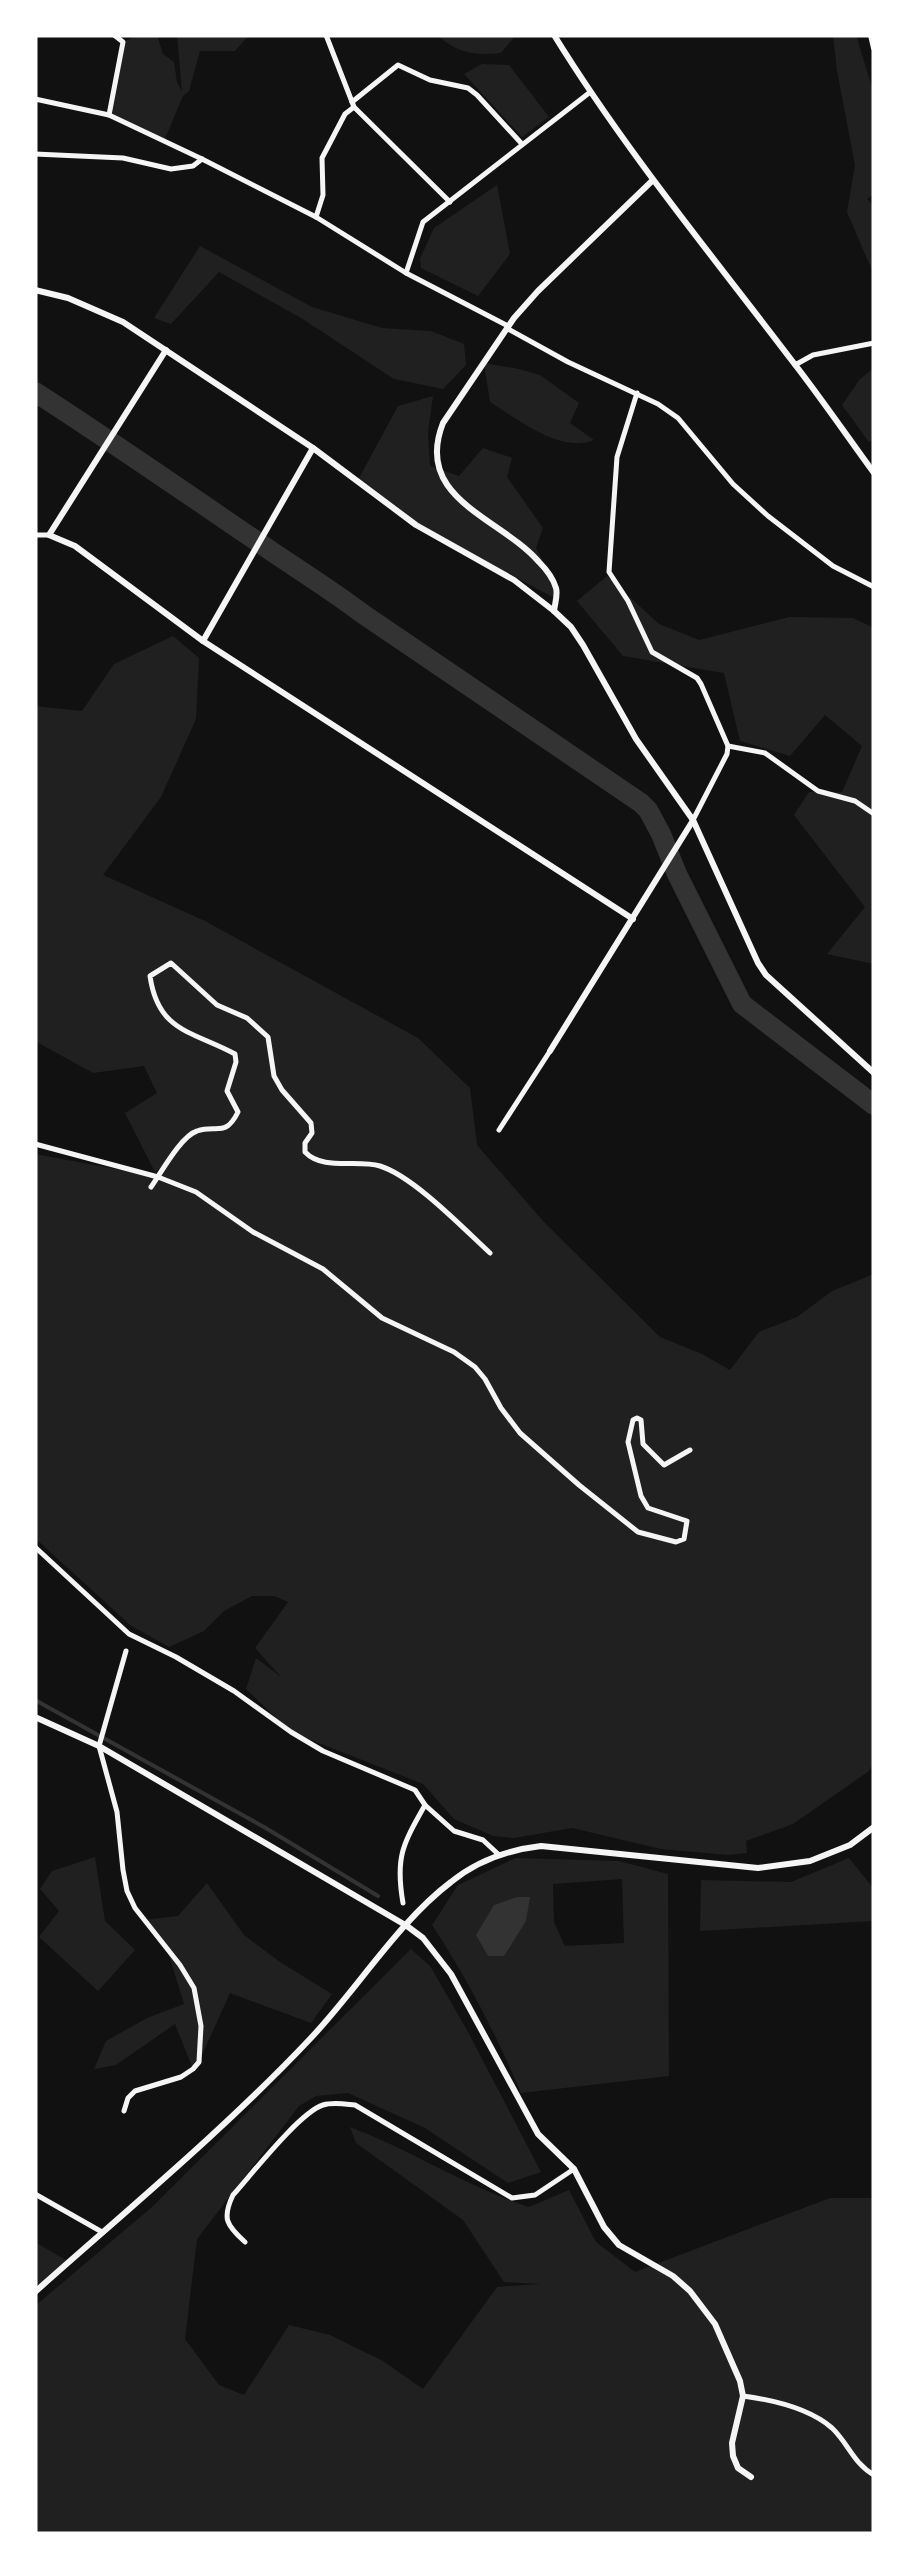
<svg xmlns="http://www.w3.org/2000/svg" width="909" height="2569" font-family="'Fira Sans Condensed',sans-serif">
	<rect width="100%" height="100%" fill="#111"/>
	<!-- green -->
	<g fill="#202020" fill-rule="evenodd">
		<path d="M139,35H157L163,54L174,62L177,82L182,92L177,35H249L235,51H200L189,91L183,96L164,141L109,115L123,42Z"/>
		<path d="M437,35H516L501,53C475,56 457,53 437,35Z"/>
		<path d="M833,35H856L874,94V194L867,199L874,206V275L847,212L855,165L837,71Z"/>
		<path d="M482,64L509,65L549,117L522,137L464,74Z"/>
		<path d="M497,185L510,254L478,296L421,268L420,259L434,228Z"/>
		<path d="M200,246L312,307L382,328L431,331L464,344L466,365L443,389L394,379L301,318L219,272L171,324L154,318Z"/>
		<path d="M484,363L519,369L540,375L579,403L570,423L594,440C561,454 517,419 490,402Z"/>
		<path d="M874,368V439L869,442L842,405L860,379Z"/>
		<path d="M433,396L428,432L430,466L459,476L483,448L512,458L507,477L543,528L536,548L555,584L556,599L410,520L358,480L398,406Z"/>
		<path d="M607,576L659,624L699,640L789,617L853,618L874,628V964L827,954L865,907L794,815L809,792H842L862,746L825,715L790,756L740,741L724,673L623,656L577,601Z"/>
		<path d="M173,636L199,658L196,719L161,797L103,875L205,921L418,1038L470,1088L477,1145L544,1222L660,1337L702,1354L730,1370L759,1332L797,1317L832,1291L874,1274V1762L869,1771L793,1824L746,1841L747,1853L728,1855L661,1849L572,1828L514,1838L493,1836L454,1819L423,1784L291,1732L246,1689L256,1658L281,1677L255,1648L288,1602L274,1596H252L224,1611L204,1631L169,1647L130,1625L35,1538V1154L154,1176L160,1168L155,1172L125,1113L157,1093L144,1066L93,1073L35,1041V706L82,711L114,664Z"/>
		<path d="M95,1857L105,1921L135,1950L98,1991L39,1937L59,1911L40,1889L52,1871Z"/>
		<path d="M516,1858L619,1861L668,1874L669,2076L521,2093C496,2034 467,1978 432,1925L458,1885ZM622,1879L624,1943L565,1946L554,1922L553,1884Z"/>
		<path d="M849,1858L874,1889V1921L700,1931L701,1880L791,1882Z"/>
		<path d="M207,1883L244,1935L280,1962L332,1994L311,2023L230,1993L199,2062L193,2069L175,2024L116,2065L94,2069L106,2041L147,2018L184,2004L168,1952L144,1920L178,1916Z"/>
		<path d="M411,1949L430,1966L467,2030L541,2172L508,2183L425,2128L348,2093L316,2096L299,2106L197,2239L185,2339L219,2385L244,2395L289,2325L330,2335L383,2361L423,2389L497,2287L540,2284L504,2282L463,2220L356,2143L350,2127C412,2150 466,2187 529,2207L569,2190L596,2242L635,2272L830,2198H874V2534H35V2306L152,2207Z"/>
		<path d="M35,2242L69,2262L35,2290Z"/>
	</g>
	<!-- water -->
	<path fill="#333" d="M517,1897H530L526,1921L504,1956H488L476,1935L494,1905Z"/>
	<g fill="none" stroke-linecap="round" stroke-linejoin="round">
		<!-- stream -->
		<path stroke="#333" stroke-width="4" d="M35,1700L264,1827L378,1896"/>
		<!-- river -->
		<path stroke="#333" stroke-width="20" d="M35,392C116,444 194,499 274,553C304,573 334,592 363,614L641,803L648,810L661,834L677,874L742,1004L874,1105"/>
		<!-- minor -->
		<g stroke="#f5f5f5" stroke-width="5">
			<path d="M326,35L354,107L450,202"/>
			<path d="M35,99L109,115L202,159L316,217L406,273L508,326"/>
			<path d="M352,102L398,65L430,80L468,88L477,95L522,144"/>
			<path d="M109,115L123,42L114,35"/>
			<path d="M35,154L123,158L171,169L193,166L202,159"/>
			<path d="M316,217L323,195L322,158L345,114L354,107"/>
			<path d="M406,273L423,222L589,93"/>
			<path d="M508,329L568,362L658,404L678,418L733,484L768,516L833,566L874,587"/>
			<path d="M795,365L813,355L874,343"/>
			<path d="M637,393L617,457L609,572L628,601L652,652L697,678L701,684L728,746L727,754L693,820"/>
			<path d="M35,535H49"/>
			<path d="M728,746L765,753L818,791L855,801L874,814"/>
			<path d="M499,1130L550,1051"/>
			<path d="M35,1144L158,1177L196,1192L253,1232L323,1269L382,1318L454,1352L475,1367L485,1379L501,1408L520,1433L579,1485L638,1532L676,1542L684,1539L687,1521L648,1508L641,1496L628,1442L633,1420L637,1418L641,1420L643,1444L664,1465L690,1450"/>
			<path d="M151,1187C161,1173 181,1136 197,1131C217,1124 225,1138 238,1112L227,1091L236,1062L235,1054C192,1031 158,1032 150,976L171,963L217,1005L247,1018L268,1037L274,1076L282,1090L311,1123L312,1133L305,1143V1152C323,1171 357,1159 380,1166C413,1176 464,1229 490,1253"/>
			<path d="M35,1547L129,1634L176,1657L234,1691L291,1732L323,1751L415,1790L425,1805C403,1844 395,1857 403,1903"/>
			<path d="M425,1805L454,1831L483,1840L498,1854"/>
			<path d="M124,2111L128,2098L135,2091L181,2077L193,2069L199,2062L201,2026L194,1988L180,1965L135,1908L127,1891L123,1870L117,1812L99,1746L126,1651"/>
			<path d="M35,2194L102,2232"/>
			<path d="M245,2242C226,2225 222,2218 233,2195C251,2175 300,2112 323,2105C333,2102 344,2104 355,2105L512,2198L535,2195L574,2169"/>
			<path d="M743,2396C773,2400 809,2408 832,2428C848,2443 854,2464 874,2475"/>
		</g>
		<!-- tertiary -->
		<g stroke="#f5f5f5" stroke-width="6">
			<path d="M554,35C625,150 711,254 793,362C821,398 847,436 874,473"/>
			<path d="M871,35L874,48"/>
			<path d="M35,290L68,298L123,322L313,448L416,525L514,580L554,611L571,627L583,645L636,739L693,820L758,963L766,975L874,1073"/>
			<path d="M166,350L49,535L75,546L203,641L633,919"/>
			<path d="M554,611C555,603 558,595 556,588C553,578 546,569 539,562C500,517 413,499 443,423L514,318L538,291L653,180"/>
			<path d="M203,641L313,448"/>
			<path d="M550,1051L692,822"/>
			<path d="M35,1717L99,1746L407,1926L423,1938L451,1974L538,2134L574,2169L604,2227L619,2245L673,2276L690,2291L715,2324L740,2381L743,2396L732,2443L733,2456L738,2468L751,2477"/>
			<path d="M35,2292C127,2210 224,2130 309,2040C356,1991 398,1922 451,1882C478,1860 507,1850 541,1846L758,1868L810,1861L850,1845L874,1827"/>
		</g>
	</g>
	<!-- border -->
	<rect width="909" height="2569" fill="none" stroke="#ffffff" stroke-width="75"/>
</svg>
